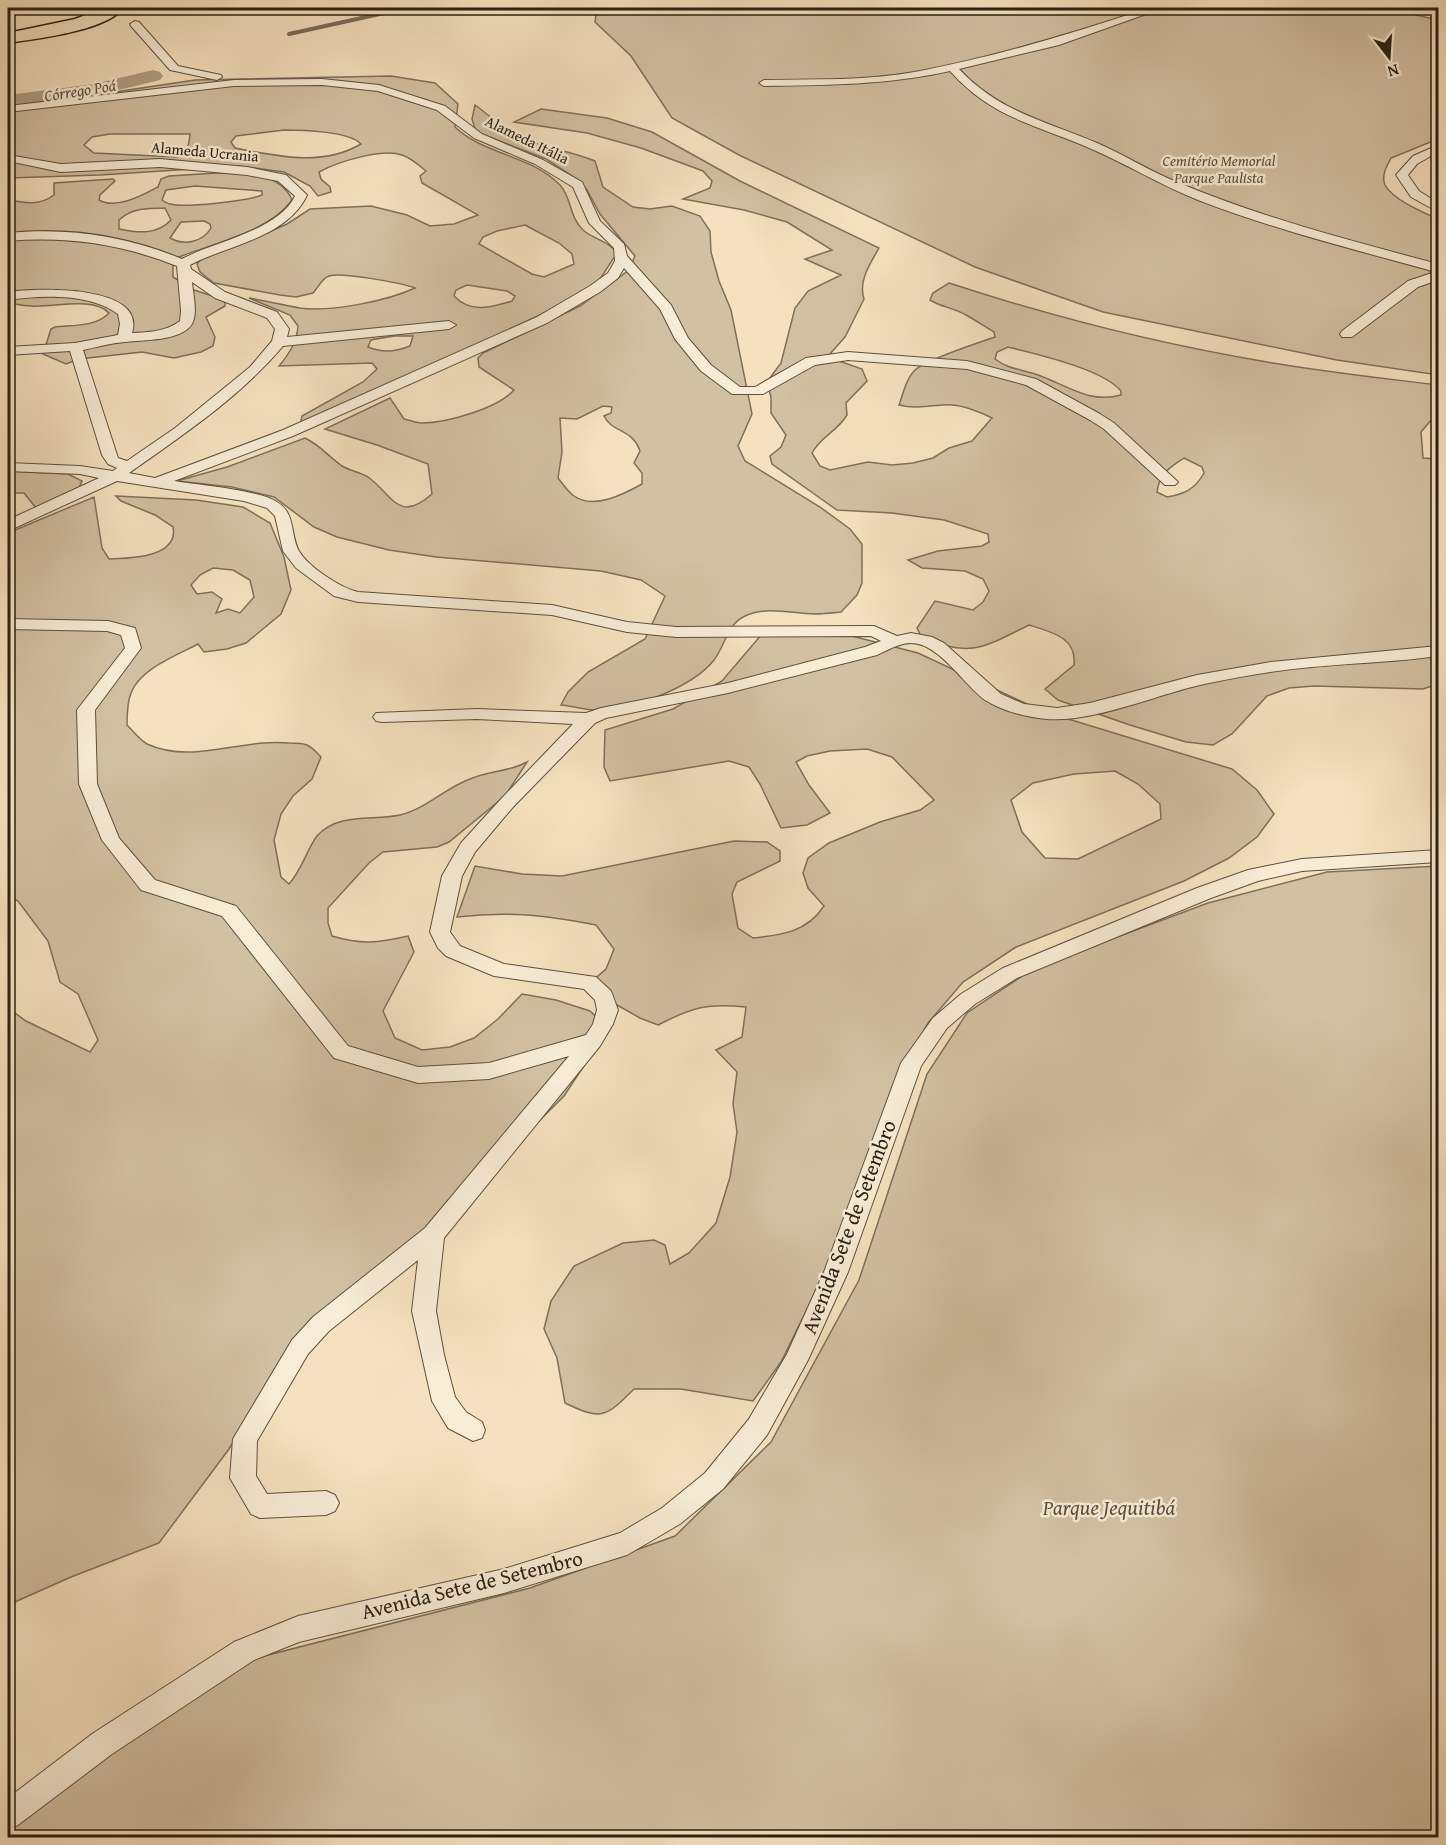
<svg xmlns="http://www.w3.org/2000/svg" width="1446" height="1845" font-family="'Gentium Book Plus',serif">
	<rect width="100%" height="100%" fill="#f5e1bf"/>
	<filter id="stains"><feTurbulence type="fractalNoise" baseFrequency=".00333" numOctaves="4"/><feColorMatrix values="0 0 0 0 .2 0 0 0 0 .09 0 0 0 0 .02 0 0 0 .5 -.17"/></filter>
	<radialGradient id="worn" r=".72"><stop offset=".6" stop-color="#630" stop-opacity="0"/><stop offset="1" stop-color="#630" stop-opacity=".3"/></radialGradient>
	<!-- green -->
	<g fill="#d2c0a2" stroke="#7e705a" stroke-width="1.5" fill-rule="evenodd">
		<path d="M597,8H1386L1438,20V139L1391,158C1387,166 1381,175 1385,185C1393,200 1424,213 1438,219V375L1337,360L1103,312L975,267L739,155L672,118L631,56L595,22Z"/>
		<path d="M391,76L435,83L458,104L455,127C484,155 531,155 560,185C572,198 569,217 583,230C593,239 609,241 617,253L598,282L562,304L440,364L300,426L302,416L363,382L377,369L372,363L279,366C289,354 297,342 298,326L290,315L249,298C266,301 283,305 300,308C332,312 387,301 415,288C402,283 341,272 329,276C322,278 318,288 313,293L296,297L280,295L214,283L200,272L197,264L202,258L255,238L287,224L310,209L371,206L407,215L430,226L454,224L478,215L422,183L420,176L426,171C419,165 411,158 402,155C382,148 337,162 319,172L321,179L330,187L331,192L318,196L310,186L284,172L239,166L100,175L8,178V108L195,80ZM284,130C301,130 349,131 361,144C322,167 277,156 235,148L231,142L236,136ZM110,134H190C189,145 188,152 177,157L94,153L84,145L92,137ZM525,225L559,243L572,254L574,264L544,277L532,274L479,244L483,237L497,231ZM467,285L507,291L515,296L512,301C491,307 471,314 454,296L456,290ZM394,336H413L410,346C395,352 383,353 368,347L371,340Z"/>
		<path d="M475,105C491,116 504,131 522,138C545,148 571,151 595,161L603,187L633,207L650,209L672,206L700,216L710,231L711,252L719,281L731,310L752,414L738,446L745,461L820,507L850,529L862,544V583L857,595L841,612C832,613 822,614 813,614C791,613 766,606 745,616C727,624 725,646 714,660C693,687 627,713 593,710C583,709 572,706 561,705L568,692L588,672L645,639L665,596L641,580L601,571L436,557L389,550L337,537L314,527L274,497L232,487L177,481L227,467L305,438C320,445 329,457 342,466C350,471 360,472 368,477C393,495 398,524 432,494L428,464L377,445L325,429L390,398L404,419C410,420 417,423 422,423C447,423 498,408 514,390L479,367L478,358L483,353L580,306L629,270L635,256L600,214L587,190L577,179L546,159L476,132L472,119ZM603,406L612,407L611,413L604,416C612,433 632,428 640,451L634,463L642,473V484C624,494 594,510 574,496C568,492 563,484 558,478L562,452L560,418L577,419Z"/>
		<path d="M541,109L607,118L652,132L740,181L879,248C870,264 858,281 864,299L845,337L830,354L839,361L862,369L867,381L846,403L847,415C837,432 821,436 812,453L820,466L830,470L868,462L892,465L913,463L933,458L949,448L972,441L992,418C978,411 958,403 942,405C925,406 915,409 899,405C903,394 906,379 915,370C927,359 978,343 995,337L994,332C984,326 975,320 966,315C954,308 941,307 930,300L933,293L949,283C1053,317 1159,344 1267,362C1324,372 1381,378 1438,385V412L1421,432L1423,458L1438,459V684L1423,689L1314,686L1289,688L1267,696L1232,734L1213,745L1186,742L1130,725L1058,700L1045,689L1074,665C1077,637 1051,632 1029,625C984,647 972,658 922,638L917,628L935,601L973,610L983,602L989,591L983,579L965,571L922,568L908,560L938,551L982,546L989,542L988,534L944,520L892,513L837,510L772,464L770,456L781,447L786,435L771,413V397L767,382L781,363L795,308L808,291L841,275L805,259L832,250L787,222L744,210L683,199L710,188L712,181L703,171L641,148L587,133L514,122ZM1008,347C1036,354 1103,369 1121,391V395C1087,404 1066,384 1035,374C1020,369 1008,369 995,359L997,352ZM1184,458L1202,467L1204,473C1195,489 1185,494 1167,497L1157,492C1159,474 1170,467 1184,458Z"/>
		<path d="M217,173C243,173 280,172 292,200C270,231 215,243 179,257L173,264V277L194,290L225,300V306L206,317L215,337L213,346L201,352L174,358L142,352L79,359L66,364L43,354L51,329L55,327C73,325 96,327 109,313C93,296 52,308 31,306C23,306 15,304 8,303V200C25,203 39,206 54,195V183L113,179L115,181L100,195L99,200C116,210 143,195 158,187L161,179L169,176ZM195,186L262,191V195C248,201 185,208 170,204C169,204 163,201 162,200L166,190ZM165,208L171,220C157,235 138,233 119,229V220C133,207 147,209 165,208ZM204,221L210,224L211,228C203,242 184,246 170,238L181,222Z"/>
		<path d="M8,471L68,474L82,481L78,490L36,508L24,493H8Z"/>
		<path d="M116,496L196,500L243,507L270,523L284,557L291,590L281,614L246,643L227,649L204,652L198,644C177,655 140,669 131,693C127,703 127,714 127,725C133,731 140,740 147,744C193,765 241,738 289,743C294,743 302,743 307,745C312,747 317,753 321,757L312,779L293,796L281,814L274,840L281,877L289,884C302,870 307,849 317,836C338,812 373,821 400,815C426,809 445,788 470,779C489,771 508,772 527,762L505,796L449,842L437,847L383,852L369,863L328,908V923L332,936C362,945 378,943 408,936L414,952L383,1011L395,1038L422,1050L450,1047L474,1038L498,1019L522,994L556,1000L590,1011L607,1027L599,1043L564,1096L520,1140L440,1216L299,1334L229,1449L159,1543L71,1577L8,1605V1008L26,1021L90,1052L98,1040L78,994L60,982L48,941L18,901L8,895V533L94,497L102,548L109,559C129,558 179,558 173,527L155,515L121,501ZM213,568L233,570L250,580L254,597L240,613L228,609L216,613L222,599L212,592L197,594L191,585L200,575Z"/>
		<path d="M762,634L848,635L918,653L1042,711L1232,769L1257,790L1274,814L1257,837L1229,858L1184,881L1016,947L963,982L928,1023L891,1090L846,1221L819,1285L781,1362L753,1401L681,1389H634C606,1417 602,1421 565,1403L557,1358L544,1329L551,1301L574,1266L623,1243L654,1240L665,1245L670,1264L689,1253L716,1223L730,1177L737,1132L733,1104L737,1072L716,1050L742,1037L746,1007C707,1003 693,1007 658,1025L640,1018L585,987L606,969L614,949L596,925C544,915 509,911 457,917L475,866L522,874L562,876L734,841L767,842L780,851V861L737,882L732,894L738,928L753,938C782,935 807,932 824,906L808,888L803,873L808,858L829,843L880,822L920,810L934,800L892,757L867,749L830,751L807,756L796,762L809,785L830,813L807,825L781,828L760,784L749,767L729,761L610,781L604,767L605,730L673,709L722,681ZM1115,771L1138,784L1160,804L1161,819L1078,859L1045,858L1022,832L1011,800L1033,783L1074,774Z"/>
		<path d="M1438,866V1837L8,1838V1830L233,1664L530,1588L675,1536L771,1442L859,1280L927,1074L967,1013L1034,968L1208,903L1327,872Z"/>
	</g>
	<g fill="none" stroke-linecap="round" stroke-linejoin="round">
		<!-- stream -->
		<path stroke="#7a6c57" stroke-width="4" d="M289,34L407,8"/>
		<!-- river -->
		<path fill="#b09f85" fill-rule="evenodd" d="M153,70L160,72L163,76L160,80L94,96L8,107V95L94,84Z"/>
		<!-- minor casing -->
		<g stroke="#5d503e" stroke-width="2">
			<g id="minor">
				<path d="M1149,8H1163L1059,45L959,69C999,112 1046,121 1097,143C1125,155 1151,172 1179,183C1263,218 1351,241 1438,264V280L1418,287L1352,337H1342L1340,334L1342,331L1408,281L1432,273L1429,270C1352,249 1273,229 1198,200C1160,185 1125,163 1087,147C1033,124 991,117 950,71C889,85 826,85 764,86L759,83L764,80C815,79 869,81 920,71C998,56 1074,33 1149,8Z"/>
				<path d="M1410,8L1438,10V16L1411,10Z"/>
				<path d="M135,21L139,22L178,66L221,75L222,77L217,80L170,70L131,26L130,24Z"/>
				<path d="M322,79L379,85L445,106L482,134L543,160L582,182L600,221L624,244L627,256L671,305L688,338L711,365L740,387H755L806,358L848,352L967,361L1036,379L1100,414L1114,423L1178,482L1175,485H1165L1104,429L1090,420L1026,385L967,369L848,360L815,365L763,394H732L701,371L675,339L660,309L624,268L618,278L600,292L547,323L293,436L174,481C199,485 258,490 277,502C296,513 290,535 299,551C308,567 341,588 358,592L552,605L627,622L676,627L874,626L897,636L911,633L932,637L944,643L1001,694L1024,704L1057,708L1090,703L1197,675L1271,662L1438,646V656C1397,662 1354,663 1312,667C1277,670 1243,676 1209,683C1159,693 1095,723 1046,719C1026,717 1002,711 985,700C964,685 939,643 911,643C899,643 888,650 877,655L728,693L606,718L595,723L513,807L475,852L462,876L450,932L460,946L504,964L596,977L611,991L618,1010L613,1024L600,1046L444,1238L436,1311L444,1355L455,1397L466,1412L482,1422L485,1430L482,1438L473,1441L448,1428L432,1401L412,1311L418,1260L329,1331L308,1354L257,1441L256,1476L267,1494L326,1491L335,1495L339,1503L335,1511L326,1515L260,1518L251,1514L230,1478L233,1439L292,1340L313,1317L425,1228L569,1056L489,1079L418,1083L334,1058L222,916L141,890L102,840L79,784L77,710L125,648L121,635L107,631L8,629V619L108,621L135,628L141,648L95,710L97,784L119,838L155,880L236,906L348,1046L418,1067L489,1063L586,1035L593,1024L597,1010L595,1000L584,989L494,976L446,956L438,948L430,932L442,876L461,843L501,799L573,724L477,719L382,722L376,721L373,717L376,713L477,709L586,713L601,708L728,683L865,647L881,641L871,636L676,637L627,632L552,615L358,602L334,596L296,568L283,551L275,516L267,508L244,501L117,481L8,531V520L99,478L80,474L8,471V463L80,466L113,471L117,468L108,464L102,455L70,351L8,355V347L75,343L118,335L120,324L118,314C90,293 41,295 8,300V292C36,288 147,284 132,333C149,332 165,332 180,321L181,311L177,266C122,244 67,236 8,241V233C67,227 127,236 182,259C215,241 278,231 295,196L278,181L247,175L160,167L61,172L8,161V155L61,164L160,159L247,167L286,175L307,195C289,234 237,244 200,260L190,265L191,269L225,292L277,312L289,329L287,337L449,321L456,325L449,329L283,346C240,397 183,435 129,473L155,478L283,430L537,317L590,286L608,273L615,261L614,248L589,223L573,187L535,164L474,138L437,110L378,91L322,85L234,86L8,112V106L234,80ZM192,282L215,298L267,318L275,329L272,341L250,367L175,428L127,461L118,458L83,350C97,347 111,343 125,342C142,340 182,341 192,324C198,313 193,294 192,282Z"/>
				<path d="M1438,145V152L1417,164L1408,175L1419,191L1438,203V212L1411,197L1396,175L1413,156Z"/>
				<path d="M1438,850V862L1302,871L1258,881L1211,898L1017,978L975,1004L947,1028L921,1066L848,1272L808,1360L767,1435L723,1489L680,1524L627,1555L504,1593L299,1642L254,1660L112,1754L18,1825L8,1829V1798L92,1734L234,1642L298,1616L504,1569L620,1533L662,1508L705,1473L749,1419L787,1354L824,1272L901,1063L933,1018L961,994L1003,968L1197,888L1248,870L1302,859Z"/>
			</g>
		</g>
		<!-- motorway casing -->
		<g stroke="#2a2013" stroke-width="3">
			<path id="motorway" d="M104,8H123C106,31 35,39 8,43V33L75,19Z"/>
		</g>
		<!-- minor -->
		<use href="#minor" fill="#f8ecd5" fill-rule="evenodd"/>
		<!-- motorway -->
		<use href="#motorway" fill="#f5e1bf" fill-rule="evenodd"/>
	</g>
	<g text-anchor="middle" stroke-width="5" stroke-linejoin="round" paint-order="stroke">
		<!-- far-street labels -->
		<g font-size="15" fill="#2a2013" stroke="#f8ecd5">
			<text transform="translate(527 140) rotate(26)" y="5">Alameda Itália</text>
			<text transform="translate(205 152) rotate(5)" y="5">Alameda Ucrania</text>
		</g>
		<!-- far-park labels -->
		<g font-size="15" font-style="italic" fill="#5c503e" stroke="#f8ecd5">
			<text x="1219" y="166">Cemitério Memorial<tspan x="1219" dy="17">Parque Paulista</tspan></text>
		</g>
		<!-- far-water labels -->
		<g font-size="16" font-style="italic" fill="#594c3b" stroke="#f8ecd5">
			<text transform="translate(80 90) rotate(-9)" y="6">Córrego Poá</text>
		</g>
		<!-- near-street labels -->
		<g font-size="21" fill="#2a2013" stroke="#f8ecd5">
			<text transform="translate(849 1227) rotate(-69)" y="7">Avenida Sete de Setembro</text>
			<text transform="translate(472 1585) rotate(-14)" y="7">Avenida Sete de Setembro</text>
		</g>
		<!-- near-park labels -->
		<g font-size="21" font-style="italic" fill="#5c503e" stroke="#f8ecd5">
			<text x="1109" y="1515">Parque Jequitibá</text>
		</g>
	</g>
	<!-- margin -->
	<rect width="1446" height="1845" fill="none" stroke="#f5e1bf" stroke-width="30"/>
	<rect x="9" y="9" width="1428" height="1827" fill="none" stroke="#2a2013" stroke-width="3"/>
	<rect x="15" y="15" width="1416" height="1815" fill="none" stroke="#2a2013" stroke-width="1.5"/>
	<!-- north arrow -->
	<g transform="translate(1389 57) rotate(163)" stroke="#f8ecd5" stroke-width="4.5" paint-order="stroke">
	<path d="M0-4.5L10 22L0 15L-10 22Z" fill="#2a2013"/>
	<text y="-9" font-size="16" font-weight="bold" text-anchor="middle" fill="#2a2013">N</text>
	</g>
	<rect width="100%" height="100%" filter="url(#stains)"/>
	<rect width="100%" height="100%" fill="url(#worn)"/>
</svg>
